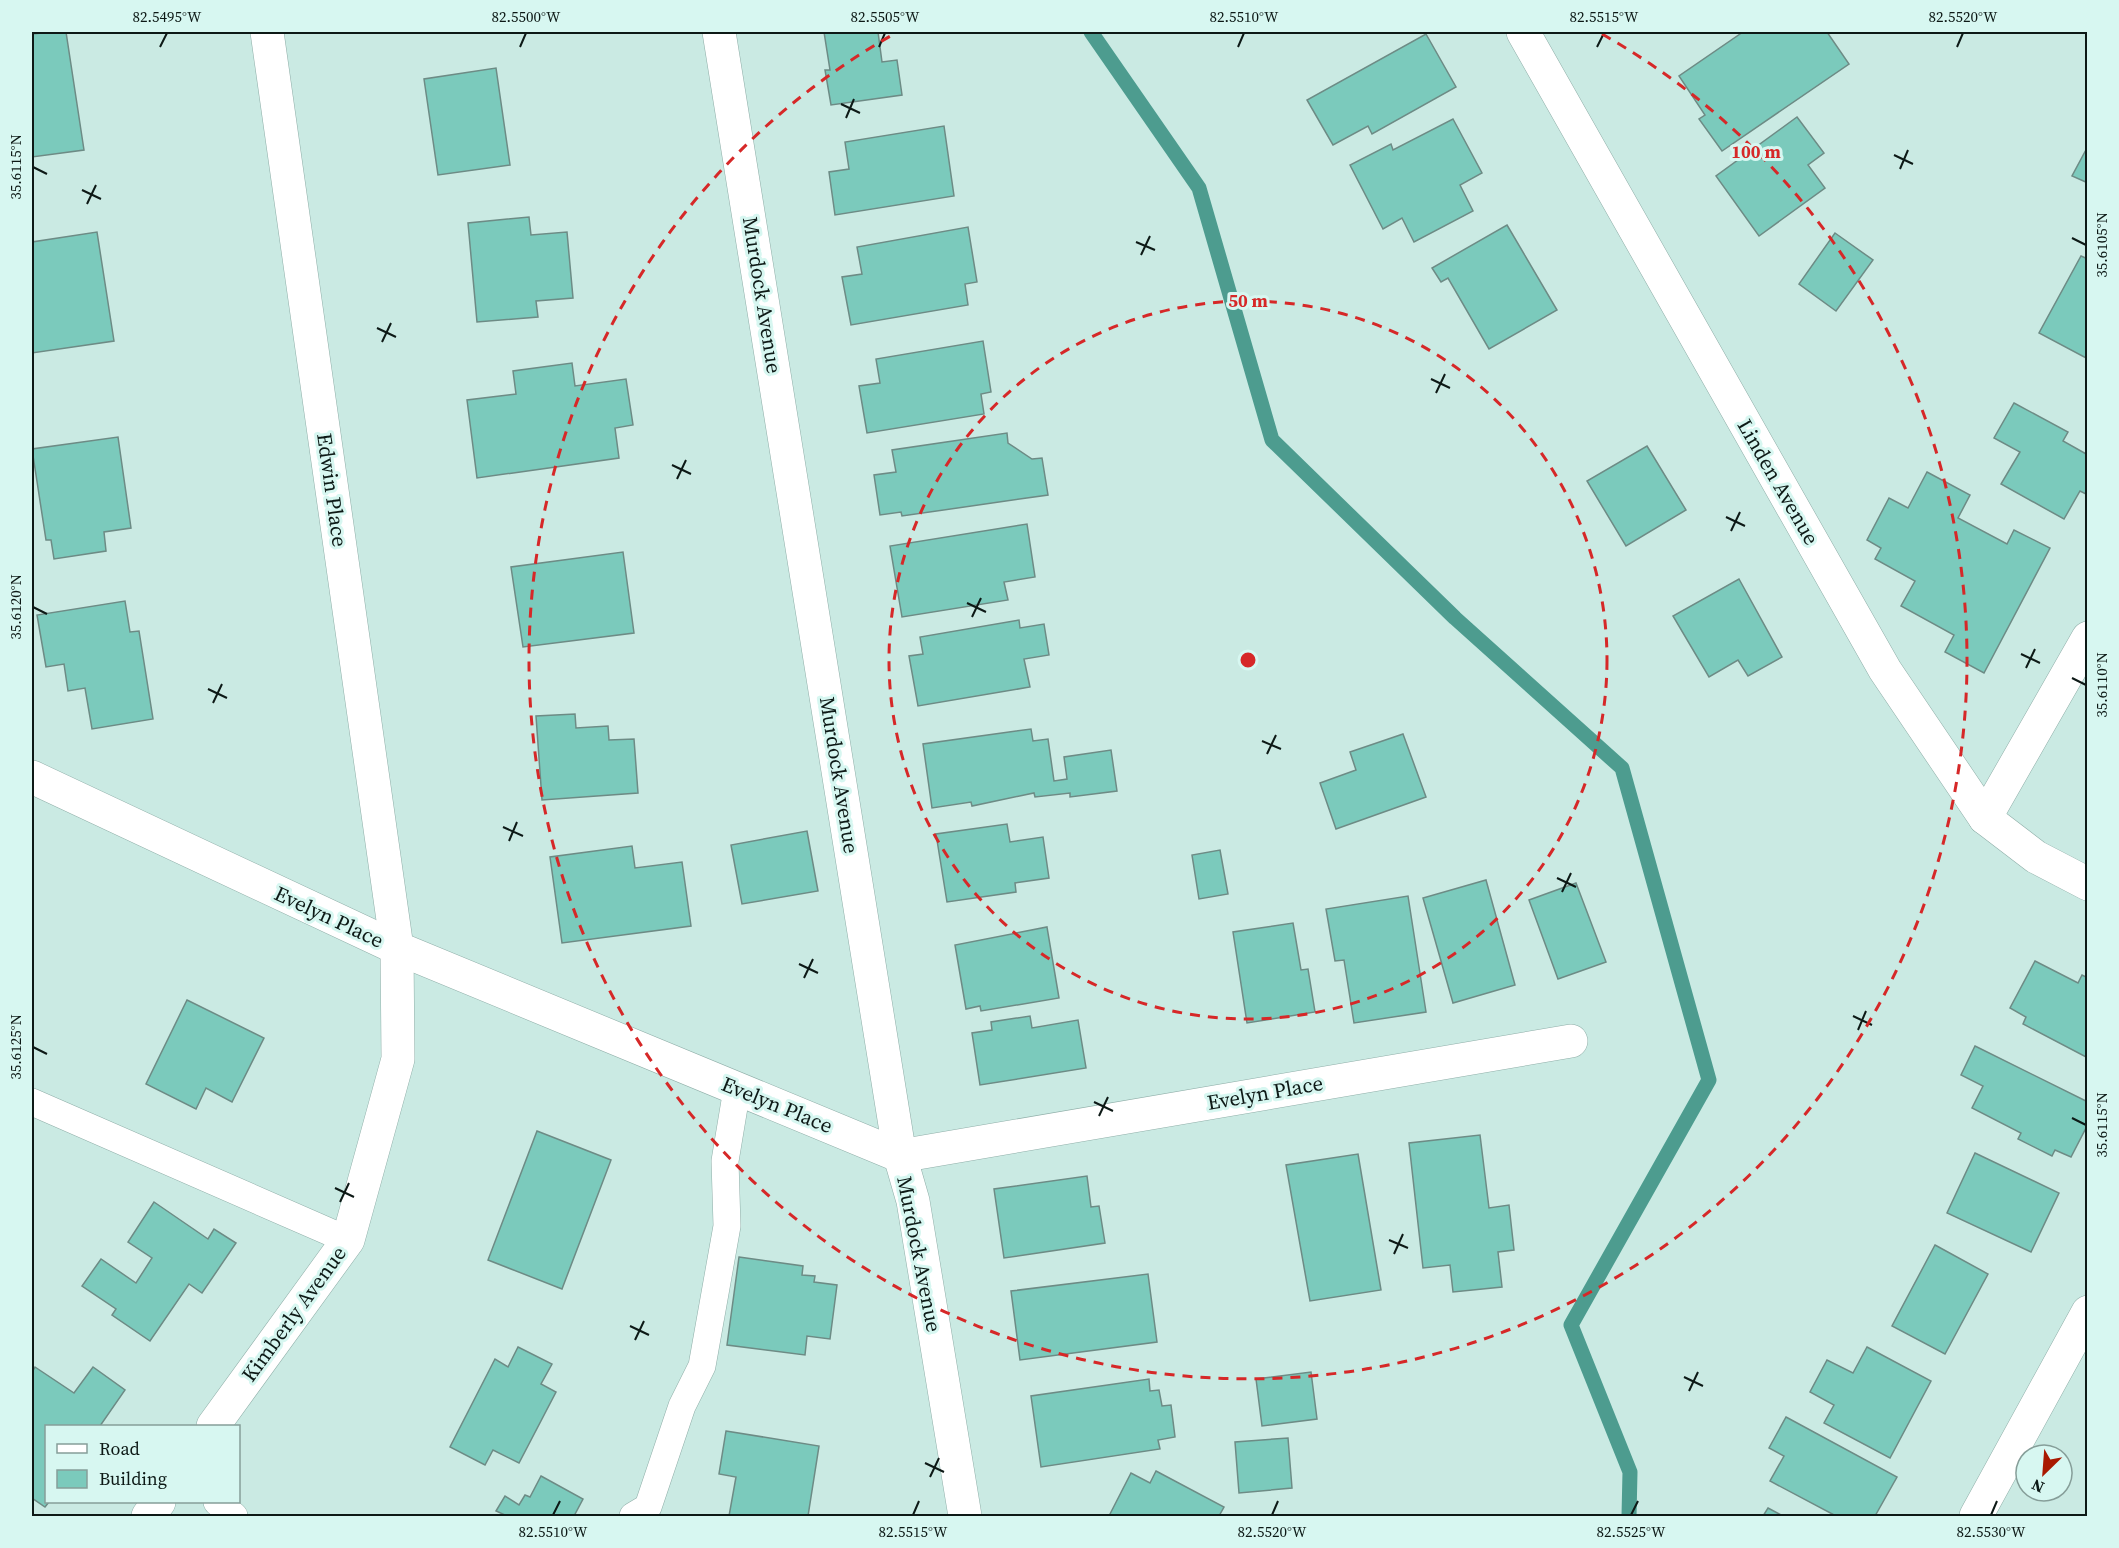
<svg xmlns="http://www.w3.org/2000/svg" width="2119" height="1548" font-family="'Source Serif 4',serif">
	<rect width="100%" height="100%" fill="#caeae3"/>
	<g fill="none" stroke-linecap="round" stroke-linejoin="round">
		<!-- stream -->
		<path stroke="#4d9c8f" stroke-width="15" d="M1091,32L1199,188L1272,440L1455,618L1622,768L1709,1080L1571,1325L1630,1472L1629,1516"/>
	</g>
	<!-- building -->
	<g fill="#7bcabc" stroke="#6d8b85" stroke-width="1.5">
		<path d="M52,32H66L84,150L32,157V34Z"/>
		<path d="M824,32H878L882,62L897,60L902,95L831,105L825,70H830Z"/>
		<path d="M1743,32H1827L1849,64L1722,151L1699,119L1705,115L1679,76Z"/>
		<path d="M1426,34L1456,87L1372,134L1368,126L1333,145L1307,100Z"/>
		<path d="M496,68L510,165L438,175L424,79Z"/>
		<path d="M1797,117L1824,153L1808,165L1825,188L1759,236L1716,176Z"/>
		<path d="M1453,119L1482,173L1460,185L1473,211L1414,242L1402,218L1383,229L1350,165L1391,144L1393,150Z"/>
		<path d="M944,126L954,196L835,215L829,172L849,169L845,142Z"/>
		<path d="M2088,146V183L2072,176Z"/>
		<path d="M529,217L531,235L567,232L573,298L536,301L538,317L477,322L468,223Z"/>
		<path d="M1507,225L1557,310L1489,349L1448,278L1441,282L1432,268Z"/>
		<path d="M968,227L977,282L965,284L968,305L851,325L842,277L862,274L857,247Z"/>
		<path d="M97,232L114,341L32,353V242Z"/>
		<path d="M1835,233L1873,260L1836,311L1799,284Z"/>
		<path d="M2081,256L2088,259V359L2039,333Z"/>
		<path d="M983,341L991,392L981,394L984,414L867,433L859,386L880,383L876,359Z"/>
		<path d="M572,363L575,386L626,379L633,425L615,428L619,458L477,478L467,400L516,394L513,371Z"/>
		<path d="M2014,403L2068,432L2063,441L2088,455V495L2080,491L2064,519L2001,484L2020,452L1994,438Z"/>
		<path d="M1007,433L1008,443L1032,459L1042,458L1048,495L902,516L901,512L880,515L874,475L896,472L892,450Z"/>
		<path d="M118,437L131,528L104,532L106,551L54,559L51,540H46L32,449Z"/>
		<path d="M1647,446L1686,510L1626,546L1587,481Z"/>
		<path d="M1927,472L1970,495L1958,518L2007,544L2014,530L2050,548L1984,673L1945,652L1954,635L1901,606L1915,581L1875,559L1881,548L1867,540L1889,498L1908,508Z"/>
		<path d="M1027,524L1035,577L1004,582L1008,600L902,617L890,546Z"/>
		<path d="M623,552L634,633L523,647L511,567Z"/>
		<path d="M1739,579L1782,657L1748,676L1738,660L1709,677L1673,616Z"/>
		<path d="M125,601L130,632L139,631L153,719L92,729L85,688L68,691L64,664L46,667L37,615Z"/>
		<path d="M1019,620L1020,628L1044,624L1049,655L1024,659L1030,687L918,706L909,656L923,654L920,637Z"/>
		<path d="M575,714L576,728L608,726L609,740L634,739L638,793L542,800L536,716Z"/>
		<path d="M1031,729L1033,741L1048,739L1054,781L1067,779L1064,757L1111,750L1117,791L1070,797V793L1035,797L1034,793L972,806L971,802L932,808L923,744Z"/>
		<path d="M1403,734L1426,797L1336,829L1320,783L1356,770L1350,752Z"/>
		<path d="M1007,824L1010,842L1043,837L1049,878L1015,883L1016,892L947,902L936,834Z"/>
		<path d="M807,831L818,891L742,904L731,845Z"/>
		<path d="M632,846L635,868L682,862L691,926L562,943L550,857Z"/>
		<path d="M1220,850L1228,894L1199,899L1192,855Z"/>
		<path d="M1486,880L1515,985L1453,1003L1423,898Z"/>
		<path d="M1576,883L1606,962L1558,979L1529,900Z"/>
		<path d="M1408,896L1426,1012L1354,1023L1344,960L1335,961L1326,909Z"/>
		<path d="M1293,923L1301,970L1308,969L1315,1012L1247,1023L1233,932Z"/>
		<path d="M1047,927L1059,998L981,1011L980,1006L966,1009L955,945Z"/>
		<path d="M2035,961L2078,983L2082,975L2088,978V1058L2023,1024L2026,1017L2010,1008Z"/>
		<path d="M187,1000L264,1038L232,1102L206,1088L196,1109L146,1084Z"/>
		<path d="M1030,1016L1032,1028L1078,1020L1086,1068L980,1085L972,1033L992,1030L991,1022Z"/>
		<path d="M1975,1046L2088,1102V1124L2071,1157L2055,1150L2052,1156L2018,1139L2021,1133L1972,1108L1983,1086L1961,1075Z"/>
		<path d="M537,1131L611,1160L562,1289L488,1260Z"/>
		<path d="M1480,1135L1489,1208L1509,1205L1514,1250L1498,1252L1502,1287L1453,1292L1450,1265L1423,1268L1409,1143Z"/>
		<path d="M1975,1153L2059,1193L2031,1252L1947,1213Z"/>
		<path d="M1358,1154L1381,1290L1310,1301L1286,1165Z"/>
		<path d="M1087,1176L1091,1207L1099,1206L1105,1243L1004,1258L994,1189Z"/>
		<path d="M154,1202L208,1239L214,1229L236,1243L202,1293L189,1284L150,1341L112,1315L116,1309L82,1286L101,1259L136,1283L152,1258L128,1242Z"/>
		<path d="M1935,1245L1988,1274L1945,1354L1892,1326Z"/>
		<path d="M739,1257L803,1266L802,1275L815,1276L814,1282L837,1285L830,1339L807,1336L805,1355L727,1345Z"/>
		<path d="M1148,1274L1157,1342L1020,1360L1011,1291Z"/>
		<path d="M518,1347L552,1364L541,1384L556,1392L519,1463L493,1450L485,1465L450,1447L495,1359L508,1367Z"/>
		<path d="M1867,1347L1931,1381L1890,1458L1824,1423L1834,1405L1810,1392L1827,1360L1853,1373Z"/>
		<path d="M35,1367L74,1393L93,1367L125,1390L100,1426H46L49,1502L45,1507L32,1498V1372Z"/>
		<path d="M1311,1372L1317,1419L1262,1426L1256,1379Z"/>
		<path d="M1149,1379L1150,1391L1159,1390L1162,1406L1171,1405L1175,1437L1158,1440L1160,1449L1041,1467L1031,1396Z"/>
		<path d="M1786,1417L1897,1477L1875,1516H1836L1770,1481L1784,1456L1769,1448Z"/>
		<path d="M726,1431L819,1446L808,1516H729L736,1477L719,1474Z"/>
		<path d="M1288,1438L1292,1488L1239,1493L1235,1442Z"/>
		<path d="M1156,1471L1224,1507L1219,1516H1109L1131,1473L1150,1483Z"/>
		<path d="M541,1476L583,1499L574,1516H507L496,1511L505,1496L519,1505L525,1495L530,1497Z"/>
		<path d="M1768,1508L1783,1516H1763Z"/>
	</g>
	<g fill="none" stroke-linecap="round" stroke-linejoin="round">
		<!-- lane casing -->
		<g stroke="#8faea8" stroke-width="28">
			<g id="lane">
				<path d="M32,1102L348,1240"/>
				<path d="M217,1502L234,1516"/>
				<path d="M633,1516L648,1507L682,1406L702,1366L727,1226L725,1161L737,1089"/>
			</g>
		</g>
		<!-- street casing -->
		<g stroke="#8faea8" stroke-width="34">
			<g id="street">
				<path d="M1523,32L1885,670L1985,818L2036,857L2088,884"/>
				<path d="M32,777L397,948L900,1156L1571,1041"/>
				<path d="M1985,818L2088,638"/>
				<path d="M1976,1516L2088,1312"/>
			</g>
		</g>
		<!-- secondary casing -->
		<g stroke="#8faea8" stroke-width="34">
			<g id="secondary">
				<path d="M719,32L900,1156L913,1201L965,1516"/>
				<path d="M213,1426L348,1240L398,1059L397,948L267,32"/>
				<path d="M148,1516L159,1502"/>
			</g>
		</g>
		<!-- lane -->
		<use href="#lane" stroke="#fff" stroke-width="27"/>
		<!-- street -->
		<use href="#street" stroke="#fff" stroke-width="33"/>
		<!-- secondary -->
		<use href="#secondary" stroke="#fff" stroke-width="33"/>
	</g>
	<!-- ticks -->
	<path fill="none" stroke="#0d1916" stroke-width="2" d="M160,47L167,33M520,47L526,33M879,47L885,33M1238,47L1244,33M1597,47L1604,33M1957,47L1963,33M841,104L860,113M846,118L854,99M1894,155L1913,164M33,167L47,174M1900,169L1908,150M82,190L101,199M87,204L96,185M2072,238L2086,245M1136,242L1155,250M1141,255L1150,236M377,328L396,337M382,342L391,323M1431,379L1450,388M1436,393L1445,374M672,465L691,474M677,479L686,460M1726,517L1745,526M1731,531L1740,512M967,603L986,612M33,607L47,614M972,617L981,598M2021,654L2040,663M2026,668L2035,649M2072,678L2086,685M208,689L227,698M213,703L222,684M1262,741L1281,749M1267,754L1276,735M503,827L523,836M509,841L517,822M1557,878L1576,887M1562,892L1571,873M799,964L818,973M804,978L813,959M1853,1016L1872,1025M1858,1030L1866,1011M33,1047L47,1054M1094,1102L1113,1111M1099,1116L1108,1097M2072,1118L2086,1125M335,1188L354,1197M340,1202L349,1183M1389,1240L1408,1248M1394,1254L1403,1234M630,1326L649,1335M635,1340L644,1321M1684,1377L1703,1386M1689,1391L1698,1372M925,1463L944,1472M930,1477L939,1458M553,1515L560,1501M913,1515L919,1501M1272,1515L1278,1501M1631,1515L1638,1501M1991,1515L1997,1501"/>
	<!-- distance rings -->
	<g fill="none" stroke="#d62828" stroke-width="3" stroke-dasharray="10 8">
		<circle cx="1248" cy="660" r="359"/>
		<path d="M1602 34A719 719 0 1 1 894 34"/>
	</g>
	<g text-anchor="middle" stroke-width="6" stroke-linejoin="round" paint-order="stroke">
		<!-- street labels -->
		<g font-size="21" fill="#0d1916" stroke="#d7f7f1">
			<text transform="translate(762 295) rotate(81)" y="7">Murdock Avenue</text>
			<text transform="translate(1778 482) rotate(60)" y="7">Linden Avenue</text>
			<text transform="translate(332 490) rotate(82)" y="7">Edwin Place</text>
			<text transform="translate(839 775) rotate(81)" y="7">Murdock Avenue</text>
			<text transform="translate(329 917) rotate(25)" y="7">Evelyn Place</text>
			<text transform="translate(1265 1093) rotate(-10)" y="7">Evelyn Place</text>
			<text transform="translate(777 1105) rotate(22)" y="7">Evelyn Place</text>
			<text transform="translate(919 1254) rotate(79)" y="7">Murdock Avenue</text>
			<text transform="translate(294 1314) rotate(-54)" y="7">Kimberly Avenue</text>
		</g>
	</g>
	<circle cx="1248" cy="660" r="9" fill="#d62828" stroke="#d7f7f1" stroke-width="3"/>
	<g font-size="18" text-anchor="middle" font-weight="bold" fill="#d62828" stroke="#d7f7f1" stroke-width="6" stroke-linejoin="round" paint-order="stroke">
		<text x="1756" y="158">100 m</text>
		<text x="1248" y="307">50 m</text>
	</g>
	<!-- border -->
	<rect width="2119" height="1548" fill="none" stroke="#d7f7f1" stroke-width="66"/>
	<!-- legend -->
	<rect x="45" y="1425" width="195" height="78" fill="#d7f7f1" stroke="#869e99" stroke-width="1.5"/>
	<rect x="57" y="1444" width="30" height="9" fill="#ffffff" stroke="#869e99" stroke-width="1.5"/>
	<text x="99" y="1455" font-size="18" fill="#0d1916">Road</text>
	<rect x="57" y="1470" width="30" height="18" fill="#7bcabc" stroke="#869e99" stroke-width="1.5"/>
	<text x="99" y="1485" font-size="18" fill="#0d1916">Building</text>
	<!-- north arrow -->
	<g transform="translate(2044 1473) rotate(205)"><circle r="28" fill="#d7f7f1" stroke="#869e99" stroke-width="1.5"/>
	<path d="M0-4.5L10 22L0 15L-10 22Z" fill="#a91900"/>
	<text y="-9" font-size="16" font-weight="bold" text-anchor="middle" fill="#0d1916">N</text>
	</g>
	<rect x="33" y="33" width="2053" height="1482" fill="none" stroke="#0d1916" stroke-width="2"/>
	<g font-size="15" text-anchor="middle" fill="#0d1916">
		<text x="167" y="22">82.5495°W</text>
		<text x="526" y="22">82.5500°W</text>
		<text x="885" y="22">82.5505°W</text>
		<text x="1244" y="22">82.5510°W</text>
		<text x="1604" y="22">82.5515°W</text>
		<text x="1963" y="22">82.5520°W</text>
		<text transform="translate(16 167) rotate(-90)" y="5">35.6115°N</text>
		<text transform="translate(2102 245) rotate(-90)" y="5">35.6105°N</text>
		<text transform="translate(16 607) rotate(-90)" y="5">35.6120°N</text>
		<text transform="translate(2102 685) rotate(-90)" y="5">35.6110°N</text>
		<text transform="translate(16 1047) rotate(-90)" y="5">35.6125°N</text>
		<text transform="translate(2102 1125) rotate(-90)" y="5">35.6115°N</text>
		<text x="553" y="1537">82.5510°W</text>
		<text x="913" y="1537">82.5515°W</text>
		<text x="1272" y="1537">82.5520°W</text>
		<text x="1631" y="1537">82.5525°W</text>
		<text x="1991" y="1537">82.5530°W</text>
	</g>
</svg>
